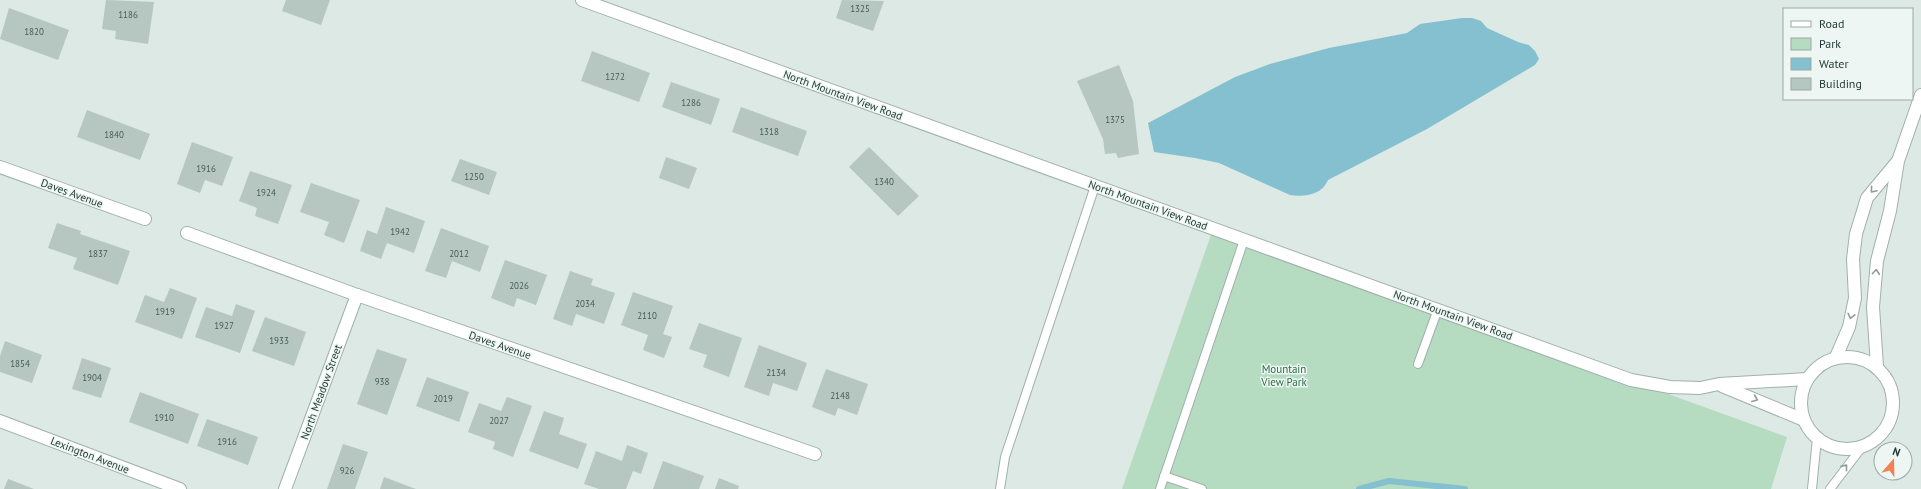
<svg xmlns="http://www.w3.org/2000/svg" width="1921" height="489" font-family="'PT Sans',sans-serif">
	<rect width="100%" height="100%" fill="#dde9e4"/>
	<!-- green -->
	<path fill="#b5dbc1" d="M1213,229L1787,437L1771,489H1122Z"/>
	<!-- water -->
	<path fill="#84c0cf" d="M1462,18H1472L1481,21L1487,28L1518,42L1529,45L1535,51L1539,59L1535,65L1427,129L1328,180C1322,195 1305,197 1290,195L1219,163L1195,158L1154,152L1148,123L1235,77L1270,64L1329,48L1407,33L1420,24Z"/>
	<g fill="none" stroke-linecap="round" stroke-linejoin="round">
		<!-- stream -->
		<path stroke="#84c0cf" stroke-width="6" d="M1359,489L1389,481L1465,489"/>
	</g>
	<!-- building -->
	<g fill="#b6c6c0">
		<path d="M106,0L154,2L148,44L115,39L116,31L102,29Z"/>
		<path d="M286,0H330L321,25L282,11Z"/>
		<path d="M842,0L884,1L873,31L836,18Z"/>
		<path d="M9,8L69,30L58,60L0,39Z"/>
		<path d="M592,51L650,73L639,102L581,81Z"/>
		<path d="M1119,65L1133,101L1139,154L1118,158L1116,153L1105,154L1103,139L1077,81Z"/>
		<path d="M671,82L720,99L711,125L662,107Z"/>
		<path d="M741,107L807,131L798,156L732,132Z"/>
		<path d="M87,110L150,134L140,160L77,137Z"/>
		<path d="M192,142L233,157L222,186L205,180L200,193L177,184Z"/>
		<path d="M869,147L919,196L898,216L849,167Z"/>
		<path d="M666,157L697,168L689,189L659,178Z"/>
		<path d="M460,159L497,172L489,195L451,181Z"/>
		<path d="M250,171L292,185L278,224L255,216L257,208L239,201Z"/>
		<path d="M311,183L360,200L344,243L324,235L329,222L300,212Z"/>
		<path d="M386,207L425,221L414,253L387,243L381,259L360,251L367,230L377,234Z"/>
		<path d="M57,223L81,231L80,234L130,251L118,285L73,269L77,258L48,248Z"/>
		<path d="M441,228L489,246L480,272L452,261L446,278L425,271Z"/>
		<path d="M505,260L547,275L536,305L517,298L514,307L491,298Z"/>
		<path d="M570,271L593,279L591,285L615,293L604,324L576,314L572,326L553,319Z"/>
		<path d="M170,288L197,298L182,339L135,322L145,295L164,302Z"/>
		<path d="M633,292L673,306L663,334L672,337L664,358L643,350L648,335L621,325Z"/>
		<path d="M236,304L255,311L240,353L195,337L206,307L232,316Z"/>
		<path d="M265,317L306,332L294,366L252,351Z"/>
		<path d="M699,323L742,338L729,377L703,367L707,355L689,349Z"/>
		<path d="M5,341L42,355L32,383L0,372V356Z"/>
		<path d="M759,345L807,363L797,391L773,383L769,396L744,387Z"/>
		<path d="M377,349L407,359L387,415L357,404Z"/>
		<path d="M82,358L111,368L101,398L72,389Z"/>
		<path d="M826,369L868,384L857,415L838,408L835,416L812,407Z"/>
		<path d="M427,377L469,392L459,422L416,406Z"/>
		<path d="M140,392L199,414L188,444L129,422Z"/>
		<path d="M507,397L532,406L513,457L493,449L495,442L468,432L479,403L501,411Z"/>
		<path d="M544,411L564,418L559,434L587,444L578,469L529,451Z"/>
		<path d="M207,419L258,437L248,465L197,446Z"/>
		<path d="M343,444L368,452L355,489H327Z"/>
		<path d="M627,445L648,453L641,474L633,471L626,489H599L584,484L596,451L622,461Z"/>
		<path d="M663,461L704,476L699,489H653Z"/>
		<path d="M384,477L416,489H380Z"/>
		<path d="M719,478L739,486L738,489H715Z"/>
		<path d="M8,479L34,489H4Z"/>
	</g>
	<g fill="none" stroke-linecap="round" stroke-linejoin="round">
		<!-- service casing -->
		<g stroke="#a0b0ab" stroke-width="10">
			<g id="service">
				<path d="M1418,364L1438,309"/>
				<path d="M1164,476L1202,489"/>
				<path d="M1000,489L1005,457L1095,186"/>
				<path d="M1160,489L1244,240"/>
				<path d="M1812,489L1817,438"/>
				<path d="M1830,489L1862,447"/>
			</g>
		</g>
		<!-- minor casing -->
		<g stroke="#a0b0ab" stroke-width="14">
			<g id="minor">
				<path d="M0,167L145,219"/>
				<path d="M187,233L357,295L815,454"/>
				<path d="M0,421L180,489"/>
				<path d="M285,489L357,295"/>
			</g>
		</g>
		<!-- tertiary casing -->
		<g stroke="#a0b0ab" stroke-width="14">
			<g id="tertiary">
				<path d="M582,0L1631,380L1670,387L1700,388L1719,384L1807,379"/>
				<circle cx="1847" cy="403" r="46"/>
				<path d="M1836,357L1849,327L1855,298L1853,259L1856,234L1867,198L1897,162"/>
				<path d="M1877,366L1873,307L1877,261L1890,211L1898,161L1921,95"/>
				<path d="M1722,386L1804,420"/>
			</g>
		</g>
		<!-- service -->
		<use href="#service" stroke="#fff" stroke-width="8"/>
		<!-- minor -->
		<use href="#minor" stroke="#fff" stroke-width="12"/>
		<!-- tertiary -->
		<use href="#tertiary" stroke="#fff" stroke-width="12"/>
	</g>
	<!-- one-way arrows -->
	<defs><path id="oneway-chevron" d="M-2-3.5L2.5 0L-2 3.5" fill="none" stroke-width="1.6" stroke-linecap="round" stroke-linejoin="round"/></defs>
	<g stroke="#8f9c98">
		<use href="#oneway-chevron" transform="translate(1873 190) rotate(130)"/>
		<use href="#oneway-chevron" transform="translate(1876 272) rotate(-85)"/>
		<use href="#oneway-chevron" transform="translate(1851 316) rotate(103)"/>
		<use href="#oneway-chevron" transform="translate(1755 399) rotate(23)"/>
		<use href="#oneway-chevron" transform="translate(1845 467) rotate(-51)"/>
	</g>
	<g text-anchor="middle" stroke-width="3" stroke-linejoin="round" paint-order="stroke">
		<!-- number labels -->
		<g font-size="9" fill="#455c56">
			<text x="860" y="12">1325</text>
			<text x="128" y="18">1186</text>
			<text x="34" y="35">1820</text>
			<text x="615" y="80">1272</text>
			<text x="691" y="106">1286</text>
			<text x="1115" y="123">1375</text>
			<text x="769" y="135">1318</text>
			<text x="114" y="138">1840</text>
			<text x="206" y="172">1916</text>
			<text x="474" y="180">1250</text>
			<text x="884" y="185">1340</text>
			<text x="266" y="196">1924</text>
			<text x="400" y="235">1942</text>
			<text x="98" y="257">1837</text>
			<text x="459" y="257">2012</text>
			<text x="519" y="289">2026</text>
			<text x="585" y="307">2034</text>
			<text x="165" y="315">1919</text>
			<text x="647" y="319">2110</text>
			<text x="224" y="329">1927</text>
			<text x="279" y="344">1933</text>
			<text x="20" y="367">1854</text>
			<text x="776" y="376">2134</text>
			<text x="92" y="381">1904</text>
			<text x="382" y="385">938</text>
			<text x="840" y="399">2148</text>
			<text x="443" y="402">2019</text>
			<text x="164" y="421">1910</text>
			<text x="499" y="424">2027</text>
			<text x="227" y="445">1916</text>
			<text x="347" y="474">926</text>
		</g>
		<!-- street labels -->
		<g font-size="11" fill="#1f3832" stroke="#edf6f2">
			<text transform="translate(843 95) rotate(20)" y="4">North Mountain View Road</text>
			<text transform="translate(72 193) rotate(20)" y="4">Daves Avenue</text>
			<text transform="translate(1148 205) rotate(20)" y="4">North Mountain View Road</text>
			<text transform="translate(1453 315) rotate(20)" y="4">North Mountain View Road</text>
			<text transform="translate(500 345) rotate(19)" y="4">Daves Avenue</text>
			<text transform="translate(321 392) rotate(-70)" y="4">North Meadow Street</text>
			<text transform="translate(90 455) rotate(21)" y="4">Lexington Avenue</text>
		</g>
		<!-- park labels -->
		<g font-size="11" fill="#2a6e47" stroke="#edf6f2">
			<text x="1284" y="373">Mountain<tspan x="1284" dy="13">View Park</tspan></text>
		</g>
	</g>
	<!-- legend -->
	<rect x="1783" y="8" width="130" height="92" fill="#edf6f2" stroke="#9baaa5"/>
	<rect x="1791" y="21" width="20" height="6" fill="#ffffff" stroke="#9baaa5"/>
	<text x="1819" y="28" font-size="12" fill="#1f3832">Road</text>
	<rect x="1791" y="38" width="20" height="12" fill="#b5dbc1" stroke="#9baaa5"/>
	<text x="1819" y="48" font-size="12" fill="#1f3832">Park</text>
	<rect x="1791" y="58" width="20" height="12" fill="#84c0cf" stroke="#9baaa5"/>
	<text x="1819" y="68" font-size="12" fill="#1f3832">Water</text>
	<rect x="1791" y="78" width="20" height="12" fill="#b6c6c0" stroke="#9baaa5"/>
	<text x="1819" y="88" font-size="12" fill="#1f3832">Building</text>
	<!-- north arrow -->
	<g transform="translate(1893 461) rotate(20)"><circle r="19" fill="#edf6f2" stroke="#9baaa5"/>
	<path d="M0-3L7 15L0 10L-7 15Z" fill="#f18153"/>
	<text y="-6" font-size="11" font-weight="bold" text-anchor="middle" fill="#1f3832">N</text>
	</g>
</svg>
